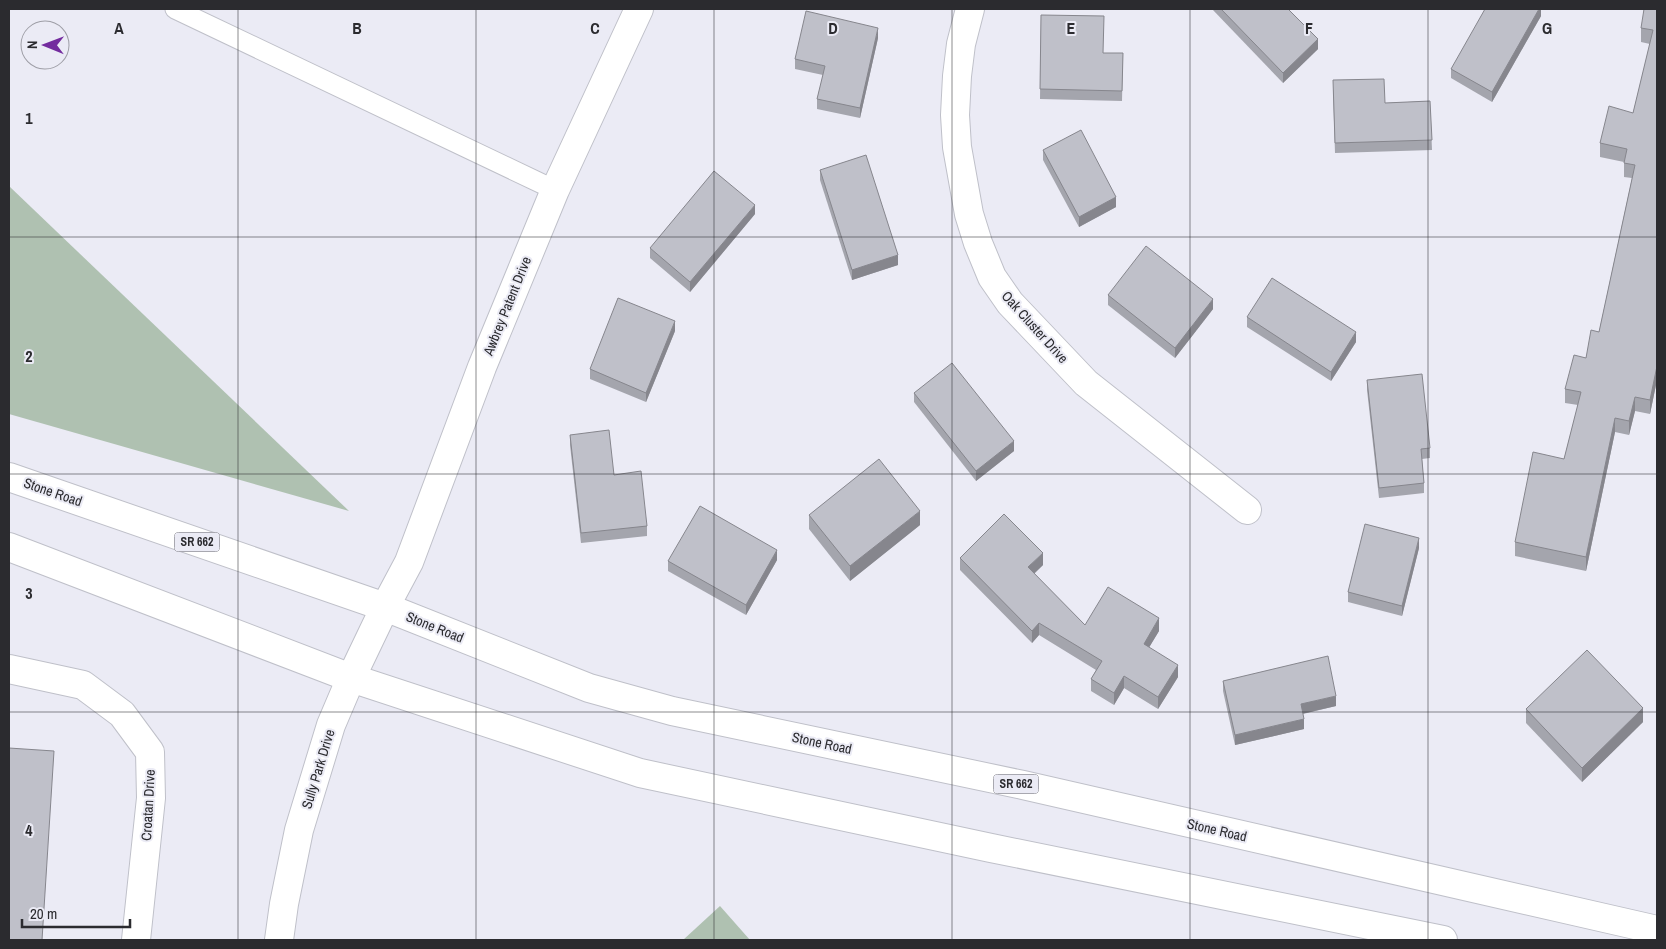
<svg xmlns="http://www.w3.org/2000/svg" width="1666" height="949" font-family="'Archivo Narrow',sans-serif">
	<rect width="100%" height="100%" fill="#ebebf5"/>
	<!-- green -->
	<g fill="#afc1b1">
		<path d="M9,186L349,511L9,414Z"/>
		<path d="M720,906L750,940H683Z"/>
	</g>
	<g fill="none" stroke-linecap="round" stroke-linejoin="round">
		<!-- service casing -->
		<g stroke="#bfc0c9" stroke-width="21">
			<path id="service" d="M175,9L555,190"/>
		</g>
		<!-- minor casing -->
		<g stroke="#bfc0c9" stroke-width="30">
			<g id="minor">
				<path d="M970,9L961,44L957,76L955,115L957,147L969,214L978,243L992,277L1010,303L1086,383L1247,510"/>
				<path d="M9,669L83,685L122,714L150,752L151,798L136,940"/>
			</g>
		</g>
		<!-- tertiary casing -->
		<g stroke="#bfc0c9" stroke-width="30">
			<path id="tertiary" d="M279,940L284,904L299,830L331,725L351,678L385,607L409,562L482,367L555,190L639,9"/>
		</g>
		<!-- primary casing -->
		<g stroke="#bfc0c9" stroke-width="30">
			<g id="primary">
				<path d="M9,477L385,607L589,688L672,711L1023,785L1657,930"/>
				<path d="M9,547L351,678L640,773L991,848L1443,940"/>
			</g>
		</g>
		<!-- service -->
		<use href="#service" stroke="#fff" stroke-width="19"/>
		<!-- minor -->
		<use href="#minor" stroke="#fff" stroke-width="28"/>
		<!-- tertiary -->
		<use href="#tertiary" stroke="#fff" stroke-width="28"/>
		<!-- primary -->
		<use href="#primary" stroke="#fff" stroke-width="28"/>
	</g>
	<!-- wall -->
	<g fill="#a4a5ad">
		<path d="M1212,9H1288L1318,49L1283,83Z"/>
		<path d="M1541,9V16L1492,102L1451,78V69Z"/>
		<path d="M1657,9V380L1650,414L1635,411L1629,435L1615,432L1586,571L1515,556V542L1564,459L1578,405L1565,403V389L1586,358L1599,332L1632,178L1624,177V162L1600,157V143L1633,113L1650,44L1641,42V28Z"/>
		<path d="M1041,15L1103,53H1123L1122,101L1040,99Z"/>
		<path d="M878,38L860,118L817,109V99L823,75L795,69V59Z"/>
		<path d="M1333,90L1385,103L1430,101L1432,150L1335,153Z"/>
		<path d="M1043,150L1116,207L1079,227L1043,160Z"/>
		<path d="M820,170L898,265L852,280L820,180Z"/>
		<path d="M755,214L690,292L650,258V248Z"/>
		<path d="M1108,295L1213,309L1175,358L1108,305Z"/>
		<path d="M1247,317L1356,342L1331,381L1247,327Z"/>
		<path d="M675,331L646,402L590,379V369Z"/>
		<path d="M1367,380L1430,448V458L1422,459L1424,483V493L1379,498L1367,390Z"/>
		<path d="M914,393L1014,451L976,481L914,402Z"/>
		<path d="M570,435L614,475L647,526V536L581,543L570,445Z"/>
		<path d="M809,515L920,525L850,581L809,529Z"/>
		<path d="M1419,548L1402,616L1348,602V592Z"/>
		<path d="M960,558L1043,565L1034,574L1085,625L1159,631L1149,647L1178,677L1158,709L1124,688L1114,705L1091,691V679L1096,670L1039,635L1032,643L960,570Z"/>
		<path d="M777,560L746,615L668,571V561Z"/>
		<path d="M1223,681L1336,706L1303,714L1304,729L1235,745L1223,691Z"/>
		<path d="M1526,709L1643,722L1582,782L1526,723Z"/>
	</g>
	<!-- shaded-wall -->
	<g fill="#86868d">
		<path d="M1539,9H1541V16L1492,102V92Z"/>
		<path d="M878,28V38L860,118V108Z"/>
		<path d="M1318,39V49L1283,83V73Z"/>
		<path d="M1116,197V207L1079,227V217Z"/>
		<path d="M755,205V214L690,292V282Z"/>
		<path d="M898,255V265L852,280V270Z"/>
		<path d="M1213,299V309L1175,358V348Z"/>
		<path d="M675,321V331L646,402V393Z"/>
		<path d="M1356,332V342L1331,381V372Z"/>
		<path d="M1657,366V380L1650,414V400Z"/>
		<path d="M1635,397V411L1629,435V421Z"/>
		<path d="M1615,418V432L1586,571V557Z"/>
		<path d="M1014,441V451L976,481V471Z"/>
		<path d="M920,511V525L850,581V566Z"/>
		<path d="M1419,538V548L1402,616V606Z"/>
		<path d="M777,550V560L746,615V605Z"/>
		<path d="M1043,553V565L1028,579V567Z"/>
		<path d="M1159,618V631L1144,656V644Z"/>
		<path d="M1039,623V635L1032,643V631Z"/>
		<path d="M1178,665V677L1158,709V697Z"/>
		<path d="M1124,676V688L1114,705V693Z"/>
		<path d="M1336,696V706L1301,714V704Z"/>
		<path d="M1643,708V722L1582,782V768Z"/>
		<path d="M1304,719V729L1235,745V735Z"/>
	</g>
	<!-- building -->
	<g fill="#bfc0c9" stroke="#86868d">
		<path d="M1221,9H1288L1318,39L1283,73Z"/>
		<path d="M1485,9H1539L1492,92L1451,69Z"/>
		<path d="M1644,9H1657V366L1650,400L1635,397L1629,421L1615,418L1586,557L1515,542L1533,452L1564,459L1581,392L1565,389L1574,355L1586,358L1591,330L1599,332L1635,165L1624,163L1627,149L1600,143L1609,106L1633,113L1653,30L1641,28Z"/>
		<path d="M806,11L878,28L860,108L817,99L825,66L795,59Z"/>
		<path d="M1041,15L1104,16L1103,53H1123L1122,91L1040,89Z"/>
		<path d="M1384,79L1385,103L1430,101L1432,140L1335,143L1333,80Z"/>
		<path d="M1081,130L1116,197L1079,217L1043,150Z"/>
		<path d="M866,155L898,255L852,270L820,170Z"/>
		<path d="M714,171L755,205L690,282L650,248Z"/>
		<path d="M1146,246L1213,299L1175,348L1108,295Z"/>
		<path d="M1272,278L1356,332L1331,372L1247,317Z"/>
		<path d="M618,298L675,321L646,393L590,369Z"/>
		<path d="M952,363L1014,441L976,471L914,393Z"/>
		<path d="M1422,374L1430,448L1421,449L1424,483L1379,488L1367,380Z"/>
		<path d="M609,430L614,475L641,471L647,526L581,533L570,435Z"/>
		<path d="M879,459L920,511L850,566L809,515Z"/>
		<path d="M700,506L777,550L746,605L668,561Z"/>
		<path d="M1004,514L1043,553L1028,567L1085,625L1108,587L1159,618L1144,644L1178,665L1158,697L1124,676L1114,693L1091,679L1102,661L1039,623L1032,631L960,558Z"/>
		<path d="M1365,524L1419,538L1402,606L1348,592Z"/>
		<path d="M1587,650L1643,708L1582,768L1526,709Z"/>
		<path d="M1328,656L1336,696L1301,704L1304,719L1235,735L1223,681Z"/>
		<path d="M9,748L54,751L42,940H9Z"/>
	</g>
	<!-- grid -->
	<path fill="none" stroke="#2b2b2f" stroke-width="1" stroke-opacity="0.55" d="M238,9V940M476,9V940M714,9V940M952,9V940M1190,9V940M1428,9V940M9,237H1657M9,474H1657M9,712H1657"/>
	<g text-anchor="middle" stroke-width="4" stroke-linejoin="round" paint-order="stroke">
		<!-- shield labels -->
		<g fill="#ebebf5" stroke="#65656a" stroke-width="1">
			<rect x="174.5" y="532.5" width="45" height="19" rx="4"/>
			<rect x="993.5" y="774.5" width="45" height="19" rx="4"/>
		</g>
		<g font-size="12" font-weight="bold" fill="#2b2b2f">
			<text x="197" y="546">SR 662</text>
			<text x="1016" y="788">SR 662</text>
		</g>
		<!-- street labels -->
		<g font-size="14" fill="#2b2b2f" stroke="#ebebf5">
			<text transform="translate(507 306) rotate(-68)" y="5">Awbrey Patent Drive</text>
			<text transform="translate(1035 327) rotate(48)" y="5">Oak Cluster Drive</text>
			<text transform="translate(53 492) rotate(19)" y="5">Stone Road</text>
			<text transform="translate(435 627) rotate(22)" y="5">Stone Road</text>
			<text transform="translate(822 743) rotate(12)" y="5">Stone Road</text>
			<text transform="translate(318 769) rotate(-73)" y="5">Sully Park Drive</text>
			<text transform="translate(148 805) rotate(-87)" y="5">Croatan Drive</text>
			<text transform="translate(1217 830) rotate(13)" y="5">Stone Road</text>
		</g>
	</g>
	<g font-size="16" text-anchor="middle" font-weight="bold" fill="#2b2b2f" stroke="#ebebf5" stroke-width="4" stroke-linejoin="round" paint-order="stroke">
		<text x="119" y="34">A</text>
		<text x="357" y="34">B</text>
		<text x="595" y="34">C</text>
		<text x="833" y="34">D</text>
		<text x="1071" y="34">E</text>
		<text x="1309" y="34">F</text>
		<text x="1547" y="34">G</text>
		<text x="29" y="124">1</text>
		<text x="29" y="362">2</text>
		<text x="29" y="599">3</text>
		<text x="29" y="836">4</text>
	</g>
	<!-- border -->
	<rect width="1666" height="949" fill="none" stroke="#2b2b2f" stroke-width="20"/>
	<!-- north arrow -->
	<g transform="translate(45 45) rotate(271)"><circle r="24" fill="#ebebf5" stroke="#9e9ea6"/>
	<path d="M0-4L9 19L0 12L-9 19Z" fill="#732b9e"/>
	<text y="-8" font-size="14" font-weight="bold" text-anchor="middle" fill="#2b2b2f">N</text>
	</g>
	<!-- scale -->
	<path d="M22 919v8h108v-8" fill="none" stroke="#2b2b2f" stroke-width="2.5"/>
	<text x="30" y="919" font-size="15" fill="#2b2b2f" stroke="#ebebf5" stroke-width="4" paint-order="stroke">20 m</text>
</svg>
